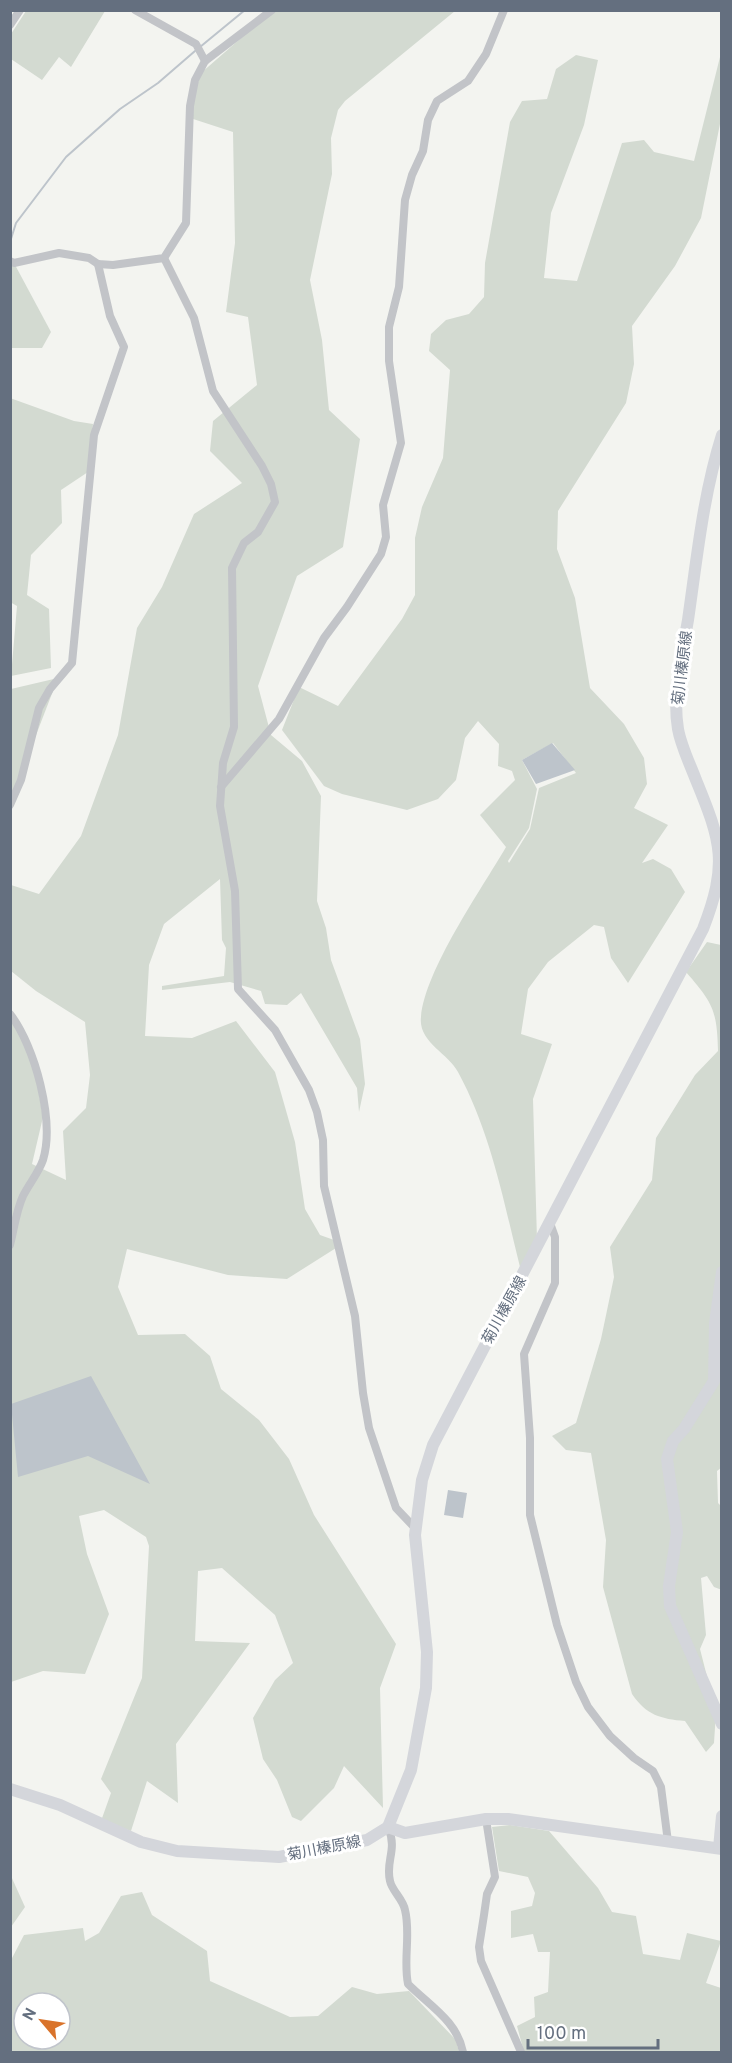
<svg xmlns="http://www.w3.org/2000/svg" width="732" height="2063" font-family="Overpass,'Noto Sans JP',sans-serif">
	<rect width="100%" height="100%" fill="#f3f4f0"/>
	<!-- green -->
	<g fill="#d3dad1" fill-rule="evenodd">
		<path d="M26,11V10L105,11L71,67L59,57L42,80L11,59V34Z"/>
		<path d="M272,11H455L345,101L338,110L331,138L332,174L310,280L322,340L329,410L360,439L343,547L297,576L258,686L271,735L302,761L321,796L317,901L326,928L331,960L360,1039L365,1084L359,1112L357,1088L301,993L287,1005L265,1004L261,991L230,982L162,990V986L224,976L226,948L222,940L220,879L164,924L149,965L145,1036L192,1038L236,1021L275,1072L295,1142L305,1209L320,1235L334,1240L336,1248L287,1279L228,1275L127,1249L118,1287L138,1335L185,1334L210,1356L221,1389L259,1420L289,1459L314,1515L396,1644L380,1688L383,1808L344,1766L334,1788L301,1821L292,1817L277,1780L263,1759L253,1718L275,1680L293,1663L275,1615L222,1568L198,1571L195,1641L250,1643L176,1744L178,1803L147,1781L131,1831L101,1821L111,1793L101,1779L142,1678L149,1546L146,1537L104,1510L79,1516L87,1554L109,1614L85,1674L43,1671L11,1682L10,1014L34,1065L43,1117L32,1164L66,1180L63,1131L86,1108L90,1075L85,1022L36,991L11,971V885L39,894L81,836L118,735L137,628L162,587L194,514L242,483L210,451L213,421L257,385L248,317L226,312L235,243L233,132L187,117L201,73Z"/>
		<path d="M721,53V119L701,218L675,266L632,326L634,364L626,403L558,511L557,549L575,598L590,688L624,724L644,758L647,784L634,808L668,825L642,863L653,859L671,869L685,892L628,983L611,958L604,927L594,925L548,962L528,989L521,1034L552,1044L533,1099L537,1240L520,1267C503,1199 491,1133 458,1072C448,1053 418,1042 421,1017C425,970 481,890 506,847L480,815L515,780L512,771L498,766L499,744L478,721L465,738L456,780L438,799L407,810L342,794L324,786L282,730L299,687L338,706L402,619L415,595V538L422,507L443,458L450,370L429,351L431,334L446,320L469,314L484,297L485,263L510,122L522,101L547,99L556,69L576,55L598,60L584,125L551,213L544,278L577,281L622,143L644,140L654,152L694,161ZM553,743L576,773L539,788L530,829L509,863L508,861L529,828L537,789L522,760Z"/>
		<path d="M14,263L51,332L42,348H11L10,265Z"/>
		<path d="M10,398L74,421L93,424L88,472L61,490L62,523L31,555L27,595L49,609L51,668L11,676L17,606L10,602Z"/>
		<path d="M58,678L11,800V689Z"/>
		<path d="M707,942L721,945L722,1467L717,1471L718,1503L722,1507V1590L714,1587L707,1576L701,1578L706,1635L700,1649L716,1712L714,1743L706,1752L685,1721C661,1719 646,1715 632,1694L603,1587L606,1540L591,1453L566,1450L552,1436L576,1423L601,1339L614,1277L610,1247L652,1180L656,1138L695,1075L718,1051C717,1010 713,1003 686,972Z"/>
		<path d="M510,1825L549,1831L598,1888L612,1912L636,1916L643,1954L680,1960L687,1933L721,1941L706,1983L721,1988V2052H524L517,2026L535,2017L534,1997L548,1992L550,1952H538L533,1934L511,1938V1911L532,1906L535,1893L528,1877L499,1871L492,1827Z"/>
		<path d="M11,1876L25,1907L11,1927H10Z"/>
		<path d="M142,1892L152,1915L207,1951L210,1981L290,2017L318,2016L352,1987L377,1994L409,1991L456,2040L459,2052H11L10,1962L24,1935L83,1928L85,1941L99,1933L121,1896ZM24,2003H60V2039H24Z"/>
	</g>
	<!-- water -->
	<g fill="#bdc4cb">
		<path d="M552,743L575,770L536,784L522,760Z"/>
		<path d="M91,1376L150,1484L88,1456L18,1477L11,1404Z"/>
		<path d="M448,1490L467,1493L463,1518L444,1515Z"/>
	</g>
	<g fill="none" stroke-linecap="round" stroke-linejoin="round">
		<!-- stream -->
		<g stroke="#bdc4cb" stroke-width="2">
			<path d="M200,47L245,10"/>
			<path d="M10,242L16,223L66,157L120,109L158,83L195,51"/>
		</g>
		<!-- street -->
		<g stroke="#c2c4c8" stroke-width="8">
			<path d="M135,10L196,44L205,61"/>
			<path d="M10,25L20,10"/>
			<path d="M164,258L194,318L213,391L262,466L271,484L275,502L258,532L244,543L232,568L234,727L223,763L220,806L235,891L238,989L275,1030L309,1090L317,1112L323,1140L324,1186L355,1316L363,1393L369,1428L396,1508L415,1528"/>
			<path d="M10,261L14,263L59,253L89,258L98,264L113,265L164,258L186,223L190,106L195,80L205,61L272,10"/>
			<path d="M221,787L279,719L324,638L347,607L381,554L386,537L383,505L401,443L389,361V327L399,287L405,200L412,175L423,151L428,120L437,101L468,81L486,54L504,10"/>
			<path d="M10,805L21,780L39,708L50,689L72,663L94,435L124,347L110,316L98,264"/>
			<path d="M10,1014C35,1046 55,1121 43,1160C39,1172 29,1184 23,1196C16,1211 14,1230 10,1245"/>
			<path d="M550,1223L555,1237V1283L524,1354L530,1438V1515L557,1625L576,1682L588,1707L610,1736L634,1758L653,1771L661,1787L668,1842"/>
			<path d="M486,1819L495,1877L487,1894L484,1915L479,1947L481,1961L521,2052"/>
			<path d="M388,1827C398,1851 385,1860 390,1881C392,1891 403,1899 405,1910C411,1934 403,1960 408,1984C430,2006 457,2021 463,2052"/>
		</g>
		<!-- secondary -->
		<g stroke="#d4d6db" stroke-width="12">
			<path d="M722,1272L715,1323L714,1381L684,1429L673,1441L667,1459L677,1532L669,1586L670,1606L722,1724"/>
			<path d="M10,1789L60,1805L141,1842L177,1851L279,1857L367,1840L388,1827L411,1770L426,1688L427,1652L415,1535L422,1480L433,1445L703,929C728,864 722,843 696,780C690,764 681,746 678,729C672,693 682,655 688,620C697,558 703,495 722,435"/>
			<path d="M388,1827L405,1833L486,1819H508L722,1849"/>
			<path d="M719,1848L722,1816"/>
		</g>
	</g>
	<g text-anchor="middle" stroke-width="6" stroke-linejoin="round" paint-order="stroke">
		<!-- street labels -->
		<g font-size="15" fill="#646f7f" stroke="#fff">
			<text transform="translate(682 668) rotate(-83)" y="5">菊川榛原線</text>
			<text transform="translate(504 1310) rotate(-61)" y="5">菊川榛原線</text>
			<text transform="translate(324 1848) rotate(-11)" y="5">菊川榛原線</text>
		</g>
	</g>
	<!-- border -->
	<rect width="732" height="2063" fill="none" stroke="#646f7f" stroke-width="24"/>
	<!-- north arrow -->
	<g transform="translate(42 2021) rotate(299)"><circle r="28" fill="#ffffff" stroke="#c1c5cc" stroke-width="1.5"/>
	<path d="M0-4.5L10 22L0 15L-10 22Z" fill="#d9732b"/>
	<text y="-9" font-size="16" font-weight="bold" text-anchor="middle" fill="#646f7f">N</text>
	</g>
	<!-- scale -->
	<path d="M528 2039v9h130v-9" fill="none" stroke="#646f7f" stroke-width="3"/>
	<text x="537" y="2039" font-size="18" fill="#646f7f" stroke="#ffffff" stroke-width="4.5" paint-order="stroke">100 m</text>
</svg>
